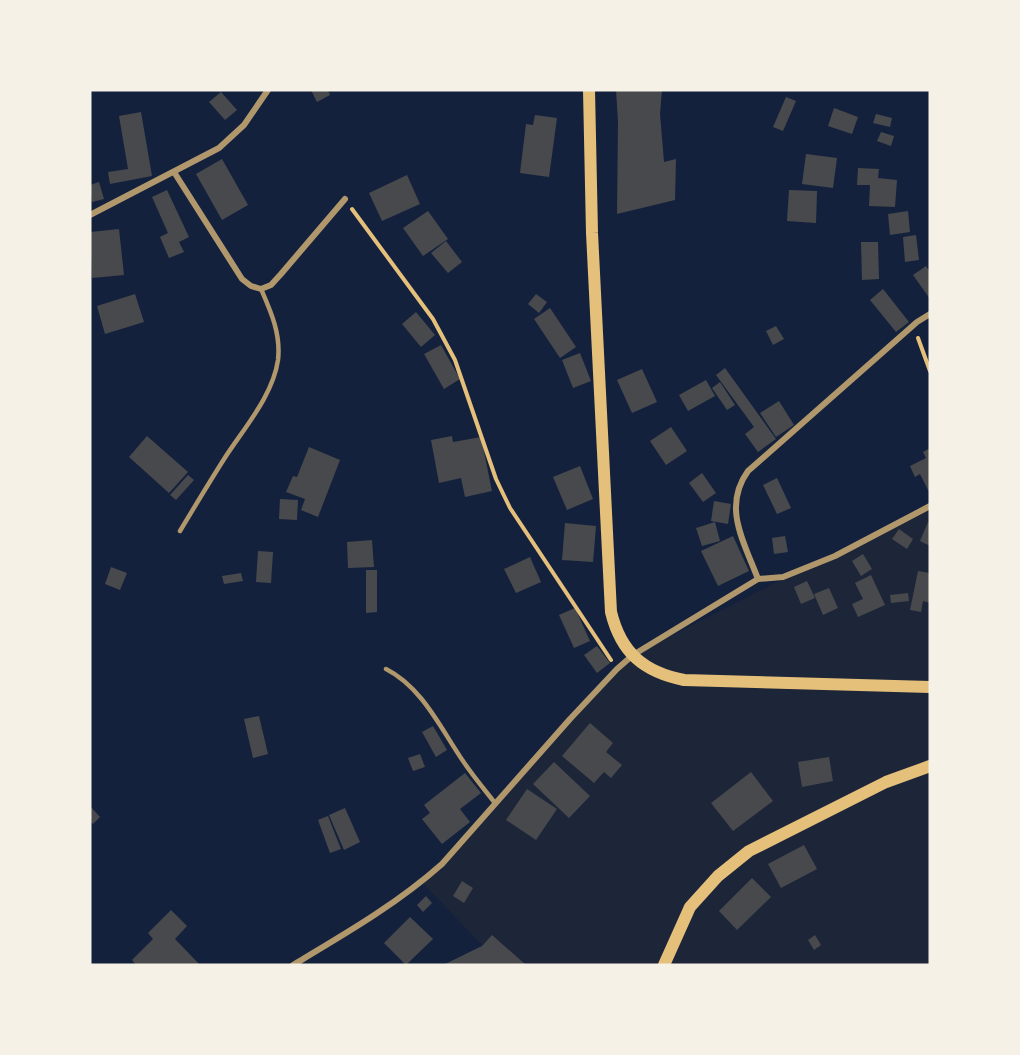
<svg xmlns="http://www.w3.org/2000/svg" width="1020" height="1055" font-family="'DM Sans',sans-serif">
	<rect width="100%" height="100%" fill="#14213d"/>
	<!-- green -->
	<path fill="#1d2539" d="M930,505V965H501L422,882L633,655Z"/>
	<!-- building -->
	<g fill="#48494c">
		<path d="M311,90H328L330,95L317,102Z"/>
		<path d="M616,90H662L660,114L664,162L676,159L675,200L617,214L618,121Z"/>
		<path d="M221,92L237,110L225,120L209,102Z"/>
		<path d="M786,97L796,101L783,131L773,127Z"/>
		<path d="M834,108L858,117L852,134L828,126Z"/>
		<path d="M141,112L152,176L110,184L108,172L128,169L119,116Z"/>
		<path d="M876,114L892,118L890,127L873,123Z"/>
		<path d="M535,115L557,118L549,177L520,173L526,124L533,125Z"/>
		<path d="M881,132L894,136L891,146L877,141Z"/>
		<path d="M806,154L837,158L833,188L802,184Z"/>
		<path d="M222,159L248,205L222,220L196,174Z"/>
		<path d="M858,168L879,169L878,178L897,180L895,207L869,206L870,185H857Z"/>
		<path d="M407,175L420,204L382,221L369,193Z"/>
		<path d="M99,182L104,199L92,202L90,185Z"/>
		<path d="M167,190L189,237L179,242L184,252L169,258L160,237L168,233L152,197Z"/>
		<path d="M789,190L817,191L816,223L787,221Z"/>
		<path d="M428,211L448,239L423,256L403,228Z"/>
		<path d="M908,211L910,232L890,235L888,214Z"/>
		<path d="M119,229L124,275L92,278L90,232Z"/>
		<path d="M916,235L919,260L905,262L903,237Z"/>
		<path d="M446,241L462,262L448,273L431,253Z"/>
		<path d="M861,242H878L879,279L862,280Z"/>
		<path d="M926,266L930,272V299L913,275Z"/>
		<path d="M883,289L909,322L896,332L870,300Z"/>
		<path d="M135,294L144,322L105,334L97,306Z"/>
		<path d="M536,294L547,302L539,313L528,304Z"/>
		<path d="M550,308L576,347L560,358L534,319Z"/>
		<path d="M416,312L435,335L421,347L402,324Z"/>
		<path d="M776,326L784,339L773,345L766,331Z"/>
		<path d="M441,345L460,379L444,389L424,354Z"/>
		<path d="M580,353L591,381L573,388L562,360Z"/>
		<path d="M725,368L776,439L758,452L745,434L754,427L716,375Z"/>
		<path d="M642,369L657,402L632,413L617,380Z"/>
		<path d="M706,380L715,396L688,411L679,395Z"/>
		<path d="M720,382L735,405L727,410L712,388Z"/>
		<path d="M779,401L794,425L776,437L760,413Z"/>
		<path d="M671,427L687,451L666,465L650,441Z"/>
		<path d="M147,436L188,472L169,493L129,457Z"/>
		<path d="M452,436L453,442L481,437L492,491L465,497L461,478L439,483L431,440Z"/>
		<path d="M309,447L340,460L318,517L301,510L305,499L286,492L293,476L297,477Z"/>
		<path d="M930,448V494L920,474L915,477L910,466L926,458L923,452Z"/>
		<path d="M580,466L593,499L567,510L553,477Z"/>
		<path d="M702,473L716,493L703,502L689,483Z"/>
		<path d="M188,475L194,480L176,500L170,495Z"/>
		<path d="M777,478L791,508L777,514L763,485Z"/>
		<path d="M280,499L298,500L297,520L279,519Z"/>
		<path d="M714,501L731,504L728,524L711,521Z"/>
		<path d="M715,522L720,541L702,546L696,528Z"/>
		<path d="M928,522L930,523V546L920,541Z"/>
		<path d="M565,523L596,526L593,562L562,560Z"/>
		<path d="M899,529L913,539L907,549L892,539Z"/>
		<path d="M733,536L749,571L718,586L701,551Z"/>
		<path d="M785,536L788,552L774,554L772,538Z"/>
		<path d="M372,540L374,567L348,568L347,542Z"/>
		<path d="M258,551L273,552L271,583L256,582Z"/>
		<path d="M863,554L872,569L861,576L852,561Z"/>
		<path d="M530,557L541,582L516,593L504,569Z"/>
		<path d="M111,567L127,573L120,590L105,584Z"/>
		<path d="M366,570H377V612L366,613Z"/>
		<path d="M918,571L930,573V603L923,601L921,612L910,610Z"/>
		<path d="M241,573L243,581L224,584L222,576Z"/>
		<path d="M871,575L885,605L858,617L852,604L863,599L855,583Z"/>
		<path d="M807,581L815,598L801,604L794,587Z"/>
		<path d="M829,588L838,608L823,615L814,594Z"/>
		<path d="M908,593L909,601L891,603L890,595Z"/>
		<path d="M575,608L590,641L574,648L559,615Z"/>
		<path d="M597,646L610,663L597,673L584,655Z"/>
		<path d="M259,716L268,754L253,758L244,719Z"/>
		<path d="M590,723L613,743L606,752L622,765L611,778L604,772L594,783L562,756Z"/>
		<path d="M433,726L447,750L436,757L422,732Z"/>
		<path d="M420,754L425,767L413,771L408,758Z"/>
		<path d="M829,757L833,781L802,787L798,762Z"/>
		<path d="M554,762L590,796L569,818L533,784Z"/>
		<path d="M751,772L773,801L733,831L711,803Z"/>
		<path d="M465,773L481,793L460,809L470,822L442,844L422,819L430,813L424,805Z"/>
		<path d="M527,789L557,809L536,840L506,820Z"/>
		<path d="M90,806L100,817L93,824L90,821Z"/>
		<path d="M345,808L360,842L344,850L329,815Z"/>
		<path d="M328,816L341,849L330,853L318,820Z"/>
		<path d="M804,845L817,869L781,888L768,864Z"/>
		<path d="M752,878L771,897L737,930L719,911Z"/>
		<path d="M462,881L473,888L464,903L453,896Z"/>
		<path d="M426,896L432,903L423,912L417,905Z"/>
		<path d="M171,910L187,926L175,939L200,965H136L132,960L153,939L148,933Z"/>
		<path d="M410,917L433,939L406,965L384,943Z"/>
		<path d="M492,935L526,965H443L482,946Z"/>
		<path d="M815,935L821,945L814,950L808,940Z"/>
	</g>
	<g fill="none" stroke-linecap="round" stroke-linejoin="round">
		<!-- path -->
		<g stroke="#e5c07b" stroke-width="4">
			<path d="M352,209L433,319L455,360L496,479L510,508L611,660"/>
			<path d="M918,338L930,371"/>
		</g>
		<!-- service -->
		<g stroke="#b1986c" stroke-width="4.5">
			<path d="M180,531C195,506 210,481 226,456C245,427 273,395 278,360C281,334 271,312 261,289"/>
			<path d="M386,669C422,687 441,729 463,761C473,776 484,789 495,803"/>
		</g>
		<!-- minor -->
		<g stroke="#b1986c" stroke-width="6">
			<path d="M174,172L242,279L251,286L261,289L271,285L281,274L345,199"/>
			<path d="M90,215L219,148L244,125L268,90"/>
			<path d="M758,579C744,542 722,507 748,471L917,322L930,314"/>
			<path d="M293,965C345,934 397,904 442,864L570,719L617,669L633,655L758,579L783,577L835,556L930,506"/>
		</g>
		<!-- secondary -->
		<g stroke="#e5c07b" stroke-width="12">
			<path d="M589,90L592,233L611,612C621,653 644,672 684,680L930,687"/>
			<path d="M664,965L690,907L718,876L749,851L886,782L930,766"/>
		</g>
	</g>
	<!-- border -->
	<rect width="1020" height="1055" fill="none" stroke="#f6f1e7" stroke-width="183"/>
</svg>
